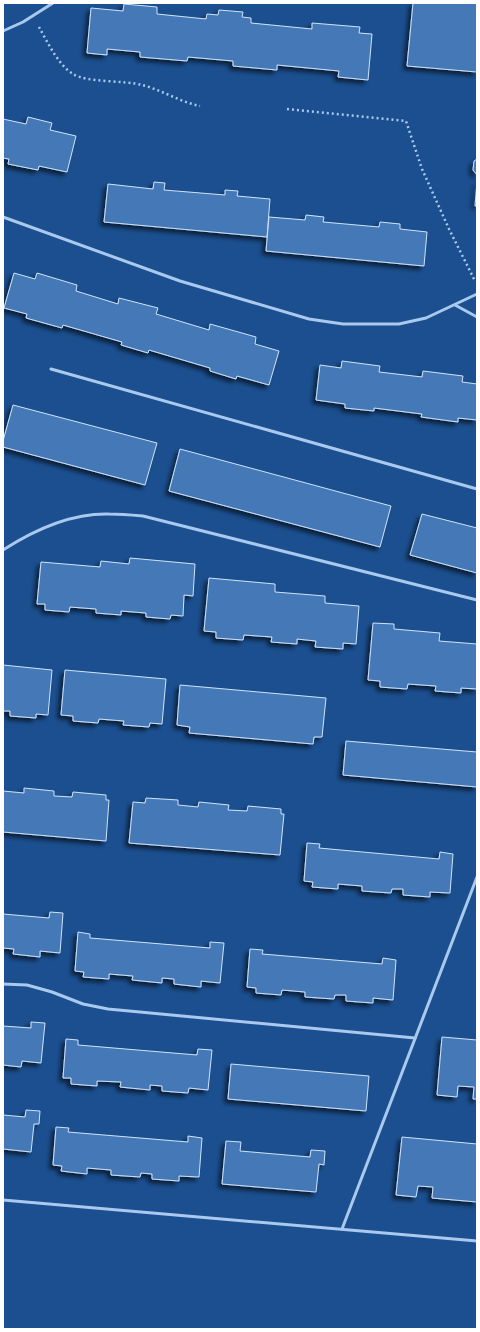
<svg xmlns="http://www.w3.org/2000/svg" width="480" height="1332" font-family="'IBM Plex Sans',sans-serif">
	<defs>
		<filter id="shadow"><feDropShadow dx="-3.5" dy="3.5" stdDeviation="2" flood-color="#0009"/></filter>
	</defs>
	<rect width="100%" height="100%" fill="#1b4f8f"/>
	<!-- building -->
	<g fill="#4478b7" stroke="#cfe3fa" filter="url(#shadow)">
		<path d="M413,3H477V72L407,66Z"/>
		<path d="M124,4L157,7V14L206,19L207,14L218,15L219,10L243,12L242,17L251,18V23L312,29V23L360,27L359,33L372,34L368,80L338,77L339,71L277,65V70L233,66V61L188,57L187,61L140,57V52L107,49V55L87,53L91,8L123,11Z"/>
		<path d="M28,117L52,123L50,130L76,136L67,172L39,166L38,170L8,164L9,159L3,158V119L26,124Z"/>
		<path d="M477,159V175L473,170L474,161Z"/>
		<path d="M154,182L165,183L164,190L225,195V190L238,191L237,196L270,199L267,237L104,222L108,184L153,189Z"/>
		<path d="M477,182V206H475Z"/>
		<path d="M306,215L324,217L323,222L379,227L380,222L400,224V229L427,232L424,266L266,251L269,217L305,220Z"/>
		<path d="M14,273L35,279L37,273L77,285L76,291L118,304L119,298L158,308L156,314L209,330L210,324L256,337L255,344L279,351L269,385L237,376L236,379L210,371V368L149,350L148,353L121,345L122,342L63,325L62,328L26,318L27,314L4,308Z"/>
		<path d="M342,361L380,366L379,372L422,377L423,371L463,376L462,382L477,384V420L458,418V422L421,417L422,414L374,408V411L345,408V404L316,400L320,365L341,368Z"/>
		<path d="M13,405L157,443L145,485L3,447V441Z"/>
		<path d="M180,449L391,506L380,547L169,491Z"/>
		<path d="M422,514L477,528V573L410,555Z"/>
		<path d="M130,558L195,564L193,596L184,595L183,616L171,615L170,619L146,617V613L121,611V615L96,613V609L70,607L69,612L45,610V604H37L41,562L100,567L101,561L129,564Z"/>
		<path d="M209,578L275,584V592L325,596V603L359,606L356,644L343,643V649L315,647L316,641L297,639V644L271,642L272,637L244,635L243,640L216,638V632L204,631Z"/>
		<path d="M373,623L394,624V629L440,633L439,641L477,644V689L461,688V693L435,691L436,686L408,684L407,689L380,687V681L368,680Z"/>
		<path d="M3,665L52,670L48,715L36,714V718L10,716V711H3Z"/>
		<path d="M65,670L166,679L162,724L150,723L149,727L123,725L124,721L99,719L98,723L73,721V716L61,715Z"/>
		<path d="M180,685L326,698L322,737H314L313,744L189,733L190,727L177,725Z"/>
		<path d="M346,741L477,752V787L343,775Z"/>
		<path d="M3,786V791L24,793V788L54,791V796L72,797L73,792L106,795V800H109L106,841L3,832Z"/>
		<path d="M146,798L178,800V805L198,807L199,802L229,805L228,810L247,811L248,806L281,809V814H284L280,855L129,843L133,802L145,803Z"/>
		<path d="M307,843L320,844L319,848L439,859L440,852L453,854L450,893L430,892V897L403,895V889H392L391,893L362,891V886L338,884V889L312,887L313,882L304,881Z"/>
		<path d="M50,912L63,913L60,953L40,951V957L13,954L14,949L3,948V914L49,918Z"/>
		<path d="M78,932L90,934V938L210,948V942L224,943L220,983L201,981V987L174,984V979L162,978V983L132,980L133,976L109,974V979L83,977L84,972L75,971Z"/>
		<path d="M250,949L263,950L262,954L382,964L383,958L396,960L393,1000L373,998V1003L346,1001V995H335L334,999L305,997V992L282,990L281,995L256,993V988L247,987Z"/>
		<path d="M31,1022L45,1023L41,1063L22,1061L21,1067L3,1065V1026L31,1028Z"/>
		<path d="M442,1037L477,1040V1099H473L474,1087L458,1086L457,1097L437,1095Z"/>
		<path d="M66,1039L78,1040V1045L197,1055L198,1049L212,1050L208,1090L189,1088L188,1093L162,1091V1086L150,1085V1090L120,1087L121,1082L97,1081V1086L71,1084V1078H63Z"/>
		<path d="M231,1064L369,1076L366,1111L228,1099Z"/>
		<path d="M26,1110L40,1111L39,1124H34L31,1152L3,1149V1115L25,1117Z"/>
		<path d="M56,1127L69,1128L68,1132L188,1142V1136L202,1138L199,1177L179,1176V1181L152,1179V1174L141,1173L140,1177L111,1175V1170L87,1168V1174L61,1171L62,1166L53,1165Z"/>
		<path d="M402,1137L477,1144V1202L432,1198L433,1187L418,1186L416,1197L396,1195Z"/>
		<path d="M226,1141L241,1142L240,1151L310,1157L311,1150L325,1151L324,1165L319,1164L316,1192L222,1184Z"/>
	</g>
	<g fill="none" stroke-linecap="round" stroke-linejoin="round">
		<!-- path -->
		<g stroke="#a9c9ee" stroke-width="2.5" stroke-dasharray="2 3" stroke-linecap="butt">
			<path d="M39,27C47,41 58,65 73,74C87,83 124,80 142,85C162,90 180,102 200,106"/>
			<path d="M287,109L406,121L422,169L449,229L475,281"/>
		</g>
		<!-- lane -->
		<g stroke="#a9c9ee" stroke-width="3">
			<path d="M3,31L23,22L53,3"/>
			<path d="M3,217L180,281L309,319L343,324H399L426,318L477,294"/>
			<path d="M455,305L477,317"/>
			<path d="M51,369L477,489"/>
			<path d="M3,550C34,530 71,513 109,514C120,514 132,515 143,516L477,600"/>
			<path d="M3,984L27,985L52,992L83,1004L108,1009L415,1038"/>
			<path d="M3,1200L477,1241"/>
			<path d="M342,1229L477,877"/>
		</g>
	</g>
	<!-- border -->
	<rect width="480" height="1332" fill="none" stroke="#ffffff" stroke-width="8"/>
</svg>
